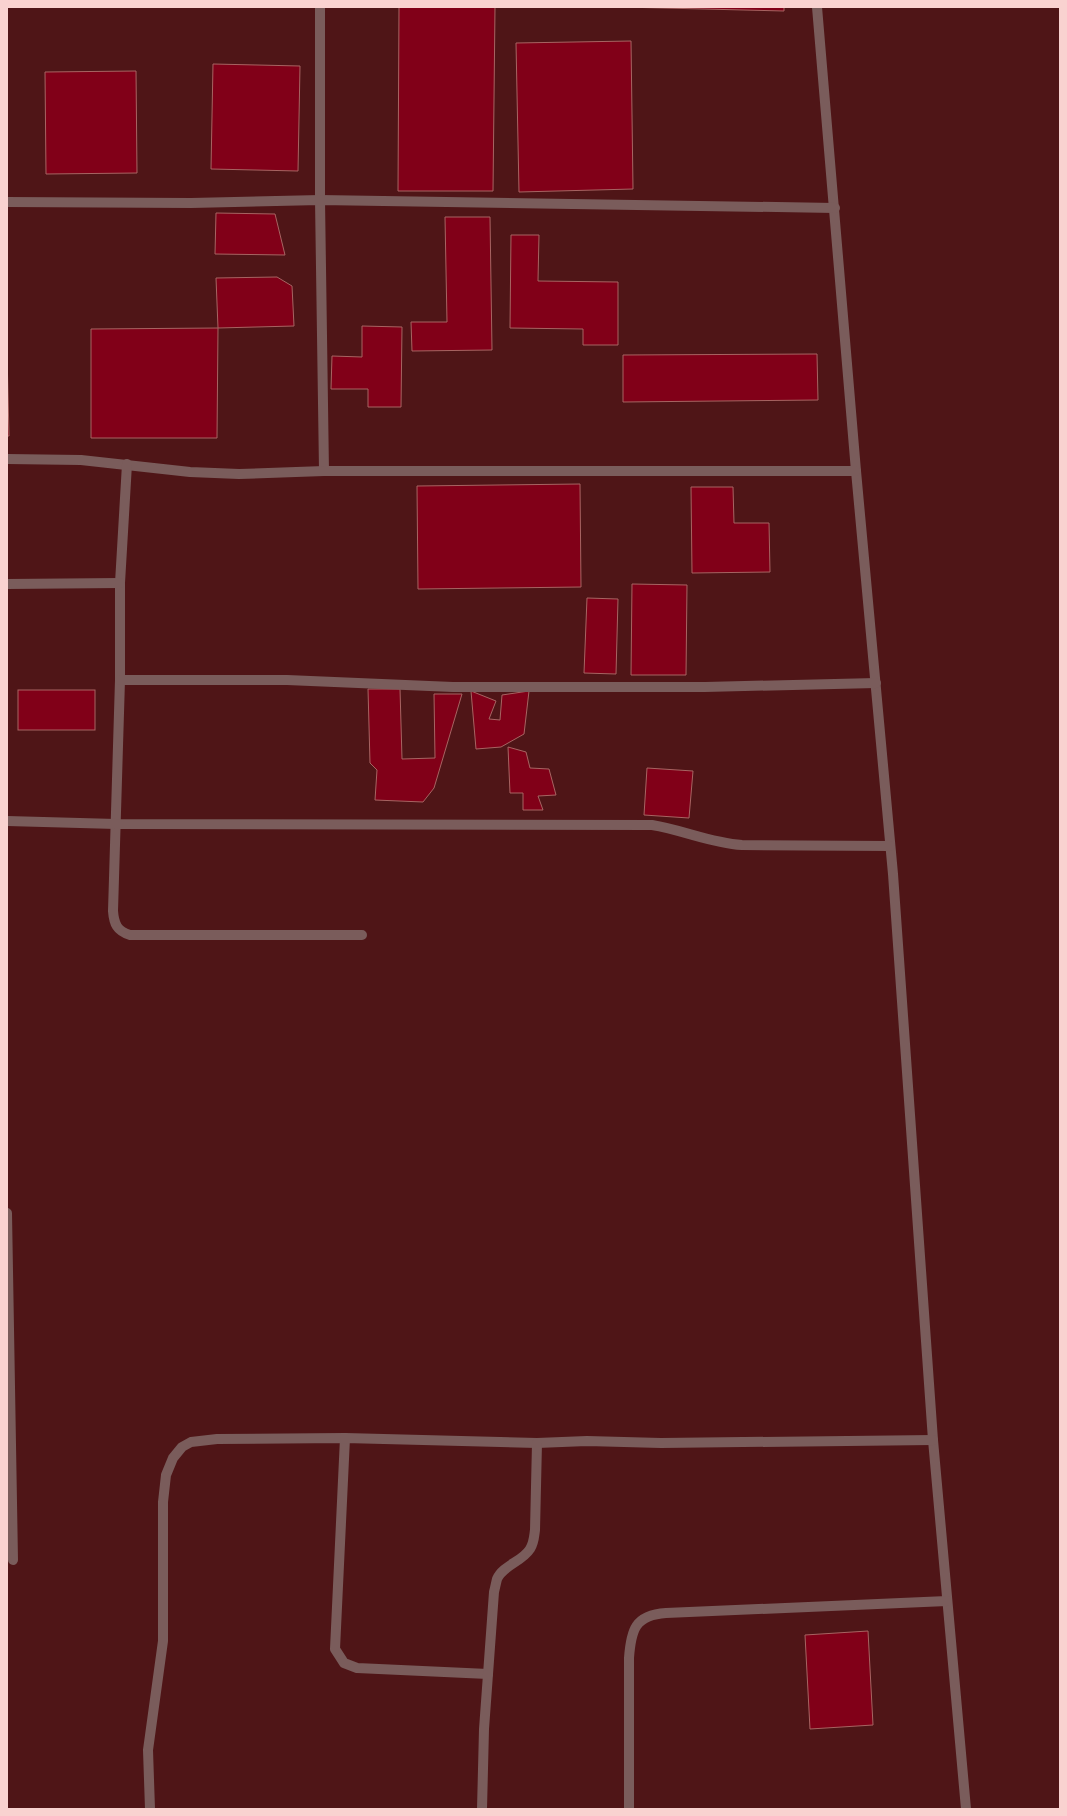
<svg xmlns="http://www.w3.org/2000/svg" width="1067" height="1816" font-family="'Work Sans',sans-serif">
	<rect width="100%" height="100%" fill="#4f1517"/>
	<!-- building -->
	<g fill="#810018" stroke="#a76462">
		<path d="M399,7H495L493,191H398Z"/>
		<path d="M622,7H784V11Z"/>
		<path d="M631,41L633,189L519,192L516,43Z"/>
		<path d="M213,64L300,66L298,171L211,169Z"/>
		<path d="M136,71L137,173L46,174L45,72Z"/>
		<path d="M216,213L275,214L285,255L215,254Z"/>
		<path d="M445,217H490L492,350L412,351L411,322H447Z"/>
		<path d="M511,235H539L538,281L618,282V345H583V329L510,328Z"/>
		<path d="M277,277L292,286L294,326L218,328L216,278Z"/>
		<path d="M362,326L402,327L401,407H368V389H331L332,356L362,357Z"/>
		<path d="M218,328L217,438H91V329Z"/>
		<path d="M7,353L9,436H7Z"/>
		<path d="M817,354L818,400L623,402V355Z"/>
		<path d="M580,484L581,587L418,589L417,486Z"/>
		<path d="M691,487H733L734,523H769L770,572L692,573Z"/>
		<path d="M632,584L687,585L686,675H631Z"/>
		<path d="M587,598L618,599L616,674L584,673Z"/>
		<path d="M368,689H400L402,759L435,758L434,694H462L434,788L423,802L375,800L377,770L370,763Z"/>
		<rect x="18" y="690" width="77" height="40"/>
		<path d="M471,691L496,701L489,719L500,720L502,695L529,691L524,734L501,747L476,749Z"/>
		<path d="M508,747L526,752L530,768L549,769L556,795L538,796L543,810H523V793H510Z"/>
		<path d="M647,768L693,771L689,818L644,815Z"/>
		<path d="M868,1631L873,1725L810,1729L805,1635Z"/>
	</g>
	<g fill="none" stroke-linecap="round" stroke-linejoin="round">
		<!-- street -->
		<g stroke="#7a5c5b" stroke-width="10">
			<path d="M320,7V200L324,471"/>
			<path d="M817,7L856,471L893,874L933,1440L966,1809"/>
			<path d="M7,202L191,203L320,200L835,208"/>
			<path d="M7,459L81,460L190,472L239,474L324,471H856"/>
			<path d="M127,464L120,583V680L113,911C114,924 117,931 130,935H362"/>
			<path d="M7,584L120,583"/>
			<path d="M120,680H287L453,687H705L876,683"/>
			<path d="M7,821L116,824L652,825C683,830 711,843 742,845L890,846"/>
			<path d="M7,1213L13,1560"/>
			<path d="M345,1438L335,1649L344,1663L357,1668L488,1674"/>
			<path d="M150,1809L148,1750L163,1641V1502L166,1475L173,1458L182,1447L191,1442L217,1439L345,1438L537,1443L587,1441L661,1443L933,1440"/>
			<path d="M482,1809L484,1729L494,1592C495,1588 496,1583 497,1579C503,1565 522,1562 530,1549C534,1543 534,1537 535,1530L537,1443"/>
			<path d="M629,1809V1658C631,1630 635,1615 666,1613L947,1601"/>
		</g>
	</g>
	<!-- border -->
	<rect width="1067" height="1816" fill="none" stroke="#f9d2d0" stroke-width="16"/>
</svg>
